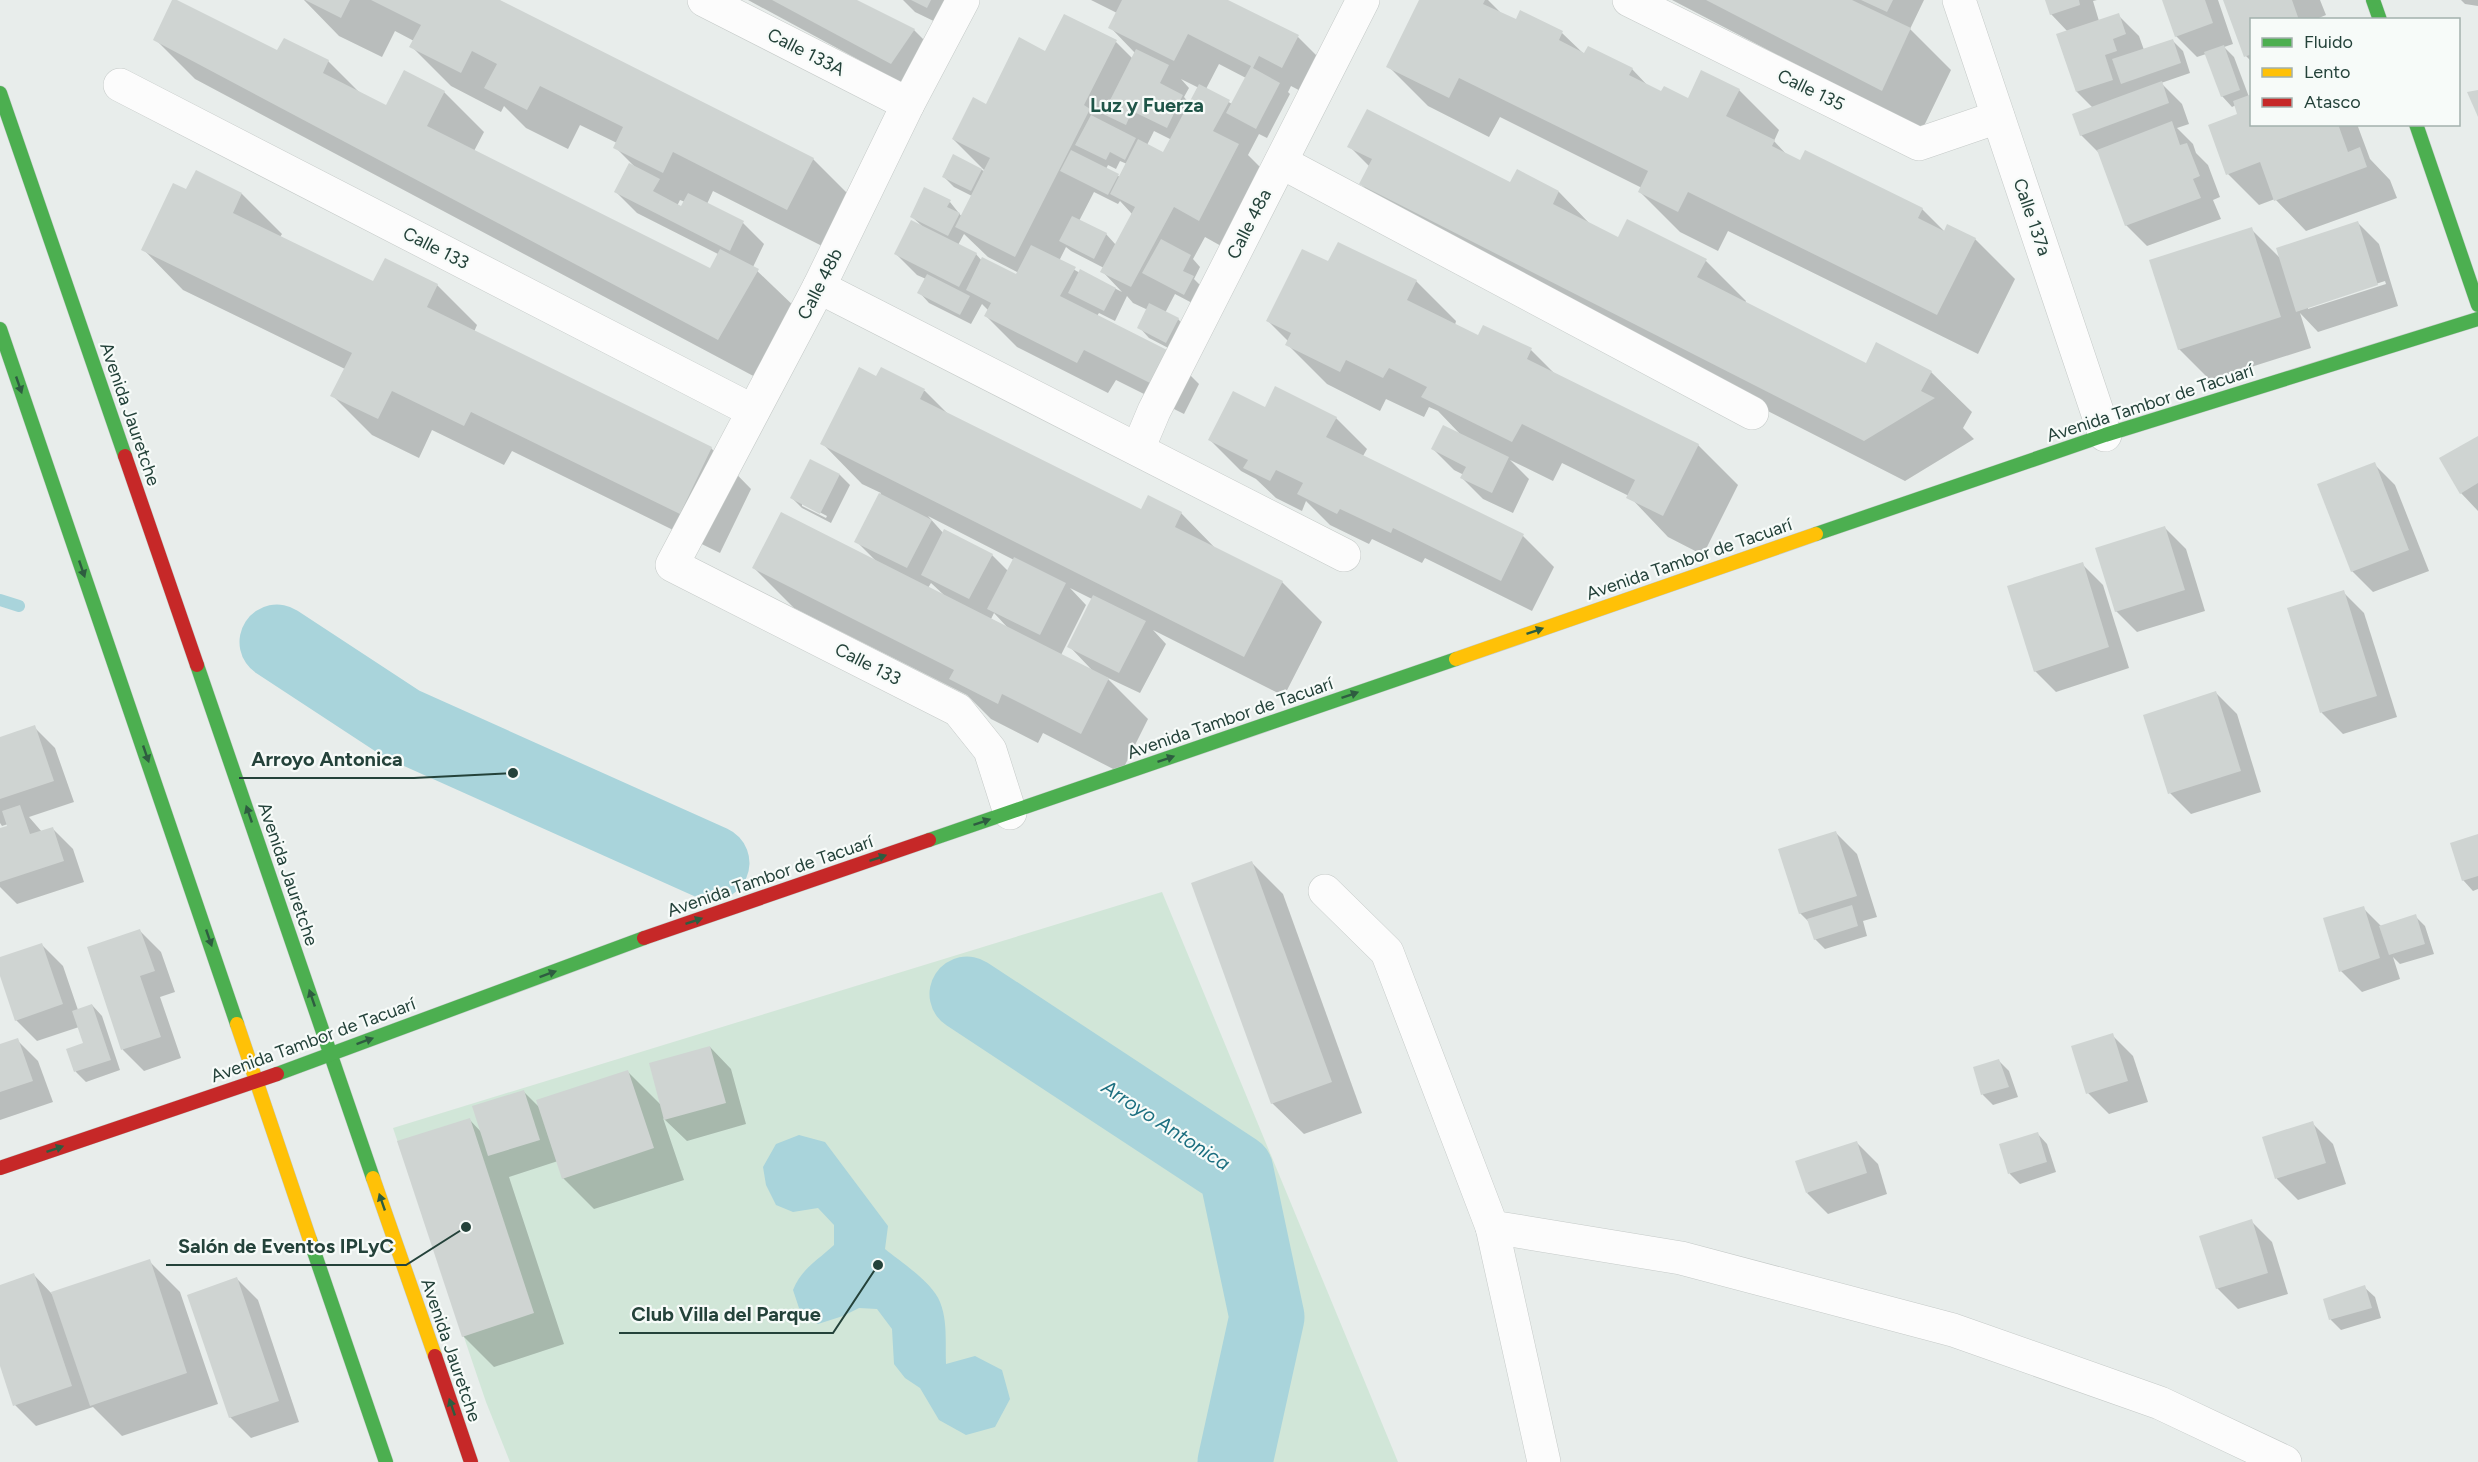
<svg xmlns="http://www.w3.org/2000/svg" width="2478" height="1462" font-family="Figtree,sans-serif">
	<rect width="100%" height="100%" fill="#e8edeb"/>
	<!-- green -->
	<path fill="#d1e6d8" d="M1162,892L1398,1462H510L486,1402L393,1128Z"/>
	<!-- water -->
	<path fill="#a9d4db" d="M799,1135L825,1142L888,1226L885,1249C901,1262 933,1283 940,1302C948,1322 945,1343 946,1364L975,1356L1002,1370L1010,1399L995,1427L966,1435L939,1420L920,1388L905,1378L894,1364L892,1329L877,1309L859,1308L843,1316L818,1324L800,1311L793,1290C802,1268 817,1261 834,1245V1225L818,1208L793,1212L776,1205L766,1185L763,1167L776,1144Z"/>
	<!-- shadow -->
	<g fill="#0003" fill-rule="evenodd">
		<path d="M174,0L278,52L328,61L360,93L387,107L444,92L484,132L474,151L711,270L718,254L637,213L616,192L636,168L615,147L617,143L580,125L568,149L526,128L504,106L501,112L451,86L411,46L414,41L395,31L382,57L339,36L304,0H496L813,159L853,199L828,249L713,191L707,204L743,223L764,244L753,267L798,310L759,379L195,79L155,39ZM680,200L685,202L682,208L677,206Z"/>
		<path d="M748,0H854L914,30L945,61L922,94Z"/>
		<path d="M903,0H962L948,28L915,12Z"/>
		<path d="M1091,0H1225L1298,37L1329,68L1314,98L1291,86L1288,92L1290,94L1267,138L1259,134L1248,155L1269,176L1230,251L1205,237L1193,259L1200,267L1194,279L1203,288L1194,304L1175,294L1165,313L1178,319L1188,330L1176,352L1149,338L1139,327L1148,310L1133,303L1127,296L1115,321L1099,313L1097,316L1168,353L1199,384L1184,414L1116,380L1108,393L1017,347L986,316L989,311L982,304L971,324L929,303L919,292L926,279L917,275L896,254L922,226L911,216L950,202L962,217L972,196L954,187L944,177L954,156L986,172L953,139L986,106L1045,53L1116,42L1132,58L1135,53L1110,27L1117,13ZM1219,64L1246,78L1232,104L1206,89ZM1181,79L1199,88L1190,104L1184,97L1189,88ZM1154,131L1172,140L1164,154L1147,145ZM1120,161L1127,164L1120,177L1106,169L1108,165L1116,169ZM1094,192L1118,204L1120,201L1132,214L1116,245L1106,234L1079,221ZM964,234L988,257L1019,273L1017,276L982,261L976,254L958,245ZM1066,247L1071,251L1104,268L1102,271L1122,292L1081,271L1080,273L1059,261Z"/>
		<path d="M1421,0H1488L1503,15L1516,21L1521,12L1562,33L1585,55L1632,69L1649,87L1662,93L1688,100L1739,90L1779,130L1774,141L1788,156L1922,209L1945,232L1975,239L2015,279L1978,354L1728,231L1718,251L1680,232L1640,192L1642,188L1500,117L1489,137L1428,106L1388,66Z"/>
		<path d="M1672,0H1924L1910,29L1951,70L1922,130Z"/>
		<path d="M2046,0H2097L2093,1L2099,21L2118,15L2139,36L2144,50L2173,41L2183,51L2190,73L2161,83L2182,104L2189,124L2177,128L2193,144L2196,153L2208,165L2220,197L2213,200L2221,219L2147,246L2126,225L2100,154L2081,135L2093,108L2077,92L2068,32L2051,14Z"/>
		<path d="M2164,0H2218L2233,44L2224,47L2234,57L2249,97L2252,124H2357L2370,159L2390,180L2397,198L2306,231L2275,199L2259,205L2228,174L2239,115L2236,105L2232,107L2222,96L2206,54L2197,57L2176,36Z"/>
		<path d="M2225,0H2320L2326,15L2314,20H2252V62L2246,56Z"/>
		<path d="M2461,0H2478V6L2465,4Z"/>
		<path d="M1349,146L1510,184L1559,192L1592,226L1618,239L1706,261L1746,301L1745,303L1866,365L1931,372L1972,412L1963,428L1974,439L1905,481L1401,224L1361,184L1370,167Z"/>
		<path d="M187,191L242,194L282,234L280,237L373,283L437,285L477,325L474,332L711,448L751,489L720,553L512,451L504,465L432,430L419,458L372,435L332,395L345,369L183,290L143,249Z"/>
		<path d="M2358,223L2379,244L2398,306L2318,332L2300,313L2311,348L2210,380L2179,349L2251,229L2280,258ZM2385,281L2386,284L2308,309V306Z"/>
		<path d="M1328,263L1416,281L1456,321L1455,325L1479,337L1531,350L1557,376L1698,445L1738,485L1703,555L1668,537L1629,496L1562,463L1553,481L1510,460L1529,479L1513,513L1483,499L1462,478L1464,475L1454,470L1433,449L1461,435L1438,411L1429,407L1424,417L1386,399L1380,411L1327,384L1287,344L1288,341L1268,321Z"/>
		<path d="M881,369L925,391L948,414L1142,511L1181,513L1217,550L1282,582L1322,622L1284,696L1153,630L1166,644L1140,693L1106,677L1148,719L1121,773L1043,733L1038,743L991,719L967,695L794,608L754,568L876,561L856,541L881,493L862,484L822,443L876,378ZM928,516L1014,560L1008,571L992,555L944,534ZM931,583L944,595L928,588ZM1070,588L1092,599L1069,646L1092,670L1061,655L1086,605ZM994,613L1008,628L991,619Z"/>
		<path d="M1266,409L1336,418L1367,449L1363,456L1523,536L1554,567L1532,611L1425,558L1422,563L1372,539L1369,544L1330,525L1306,501L1302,511L1276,498L1256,479L1241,471L1210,440Z"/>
		<path d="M2478,437V511L2461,493Z"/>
		<path d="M811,461L840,475L850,485L831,523L802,508L792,498ZM802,503L827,516L826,518L802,506Z"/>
		<path d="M2374,464L2395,485L2429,571L2373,592L2352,571Z"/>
		<path d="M2165,528L2186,549L2205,611L2137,632L2116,611Z"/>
		<path d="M2082,564L2103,585L2129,668L2056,692L2035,671Z"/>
		<path d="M2343,592L2364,613L2397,717L2343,734L2322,713L2289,609Z"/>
		<path d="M2216,693L2237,714L2261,792L2191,814L2170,793Z"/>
		<path d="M34,727L55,748L74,802L29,817L42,832L52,828L73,849L84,882L17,904L0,887V830L9,827L8,824L2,826L0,823V739Z"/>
		<path d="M1835,832L1857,854L1877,917L1863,921L1867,936L1825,949L1815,939L1810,923L1800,913Z"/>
		<path d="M2478,835V889L2473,891L2463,880Z"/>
		<path d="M1252,863L1283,894L1362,1113L1304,1134L1272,1103Z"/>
		<path d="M2363,908L2382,927L2415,916L2425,926L2434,954L2400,964L2393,957L2400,979L2362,992L2341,971Z"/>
		<path d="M140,931L161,952L175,992L160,997L181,1058L144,1071L123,1050L89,948Z"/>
		<path d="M42,945L63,966L78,1010L92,1005L102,1016L120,1070L86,1082L76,1072L68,1050L85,1044L79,1027L37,1041L16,1020L0,971V959Z"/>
		<path d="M2112,1035L2133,1056L2148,1102L2109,1114L2088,1093Z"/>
		<path d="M17,1040L38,1061L53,1102L0,1120V1045Z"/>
		<path d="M710,1047L731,1069L746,1124L687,1141L663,1118L684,1180L594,1209L563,1178L558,1161L509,1177L564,1344L494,1367L463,1336L469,1119L482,1133L523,1091L540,1108L627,1071L662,1106Z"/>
		<path d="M1999,1061L2009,1071L2018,1097L1993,1105L1983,1095L1974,1068Z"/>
		<path d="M2312,1123L2333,1144L2346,1184L2298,1200L2277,1179L2264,1138Z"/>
		<path d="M2037,1133L2047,1144L2056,1172L2020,1184L2010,1174L2001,1145Z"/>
		<path d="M1857,1143L1878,1164L1887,1194L1828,1214L1807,1193Z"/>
		<path d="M2251,1221L2272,1242L2288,1294L2238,1309L2217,1288Z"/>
		<path d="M149,1261L180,1292L218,1404L122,1436L93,1407L36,1426L15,1405L0,1361V1287L34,1275L52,1294Z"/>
		<path d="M237,1279L258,1300L299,1422L251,1438L230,1417Z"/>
		<path d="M2364,1287L2375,1297L2381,1318L2341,1330L2331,1320L2325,1300Z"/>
	</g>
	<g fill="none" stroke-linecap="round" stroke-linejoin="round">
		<!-- stream -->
		<path stroke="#a9d4db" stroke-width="12" d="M0,600L19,606"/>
		<!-- river -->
		<g stroke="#a9d4db" stroke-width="75">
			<path d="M277,642L402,724L712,863"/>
			<path d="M967,994L1236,1171L1267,1317L1235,1462"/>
		</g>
	</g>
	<!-- building -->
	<g fill="#cfd4d2">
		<path d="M172,0H177L277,50L284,38L329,60L323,73L386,105L404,70L445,91L427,126L710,268L720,249L759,269L718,340L153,40Z"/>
		<path d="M305,0H350L341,18Z"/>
		<path d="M371,0H500L814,158L787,210L673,152L663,173L613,148L623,127L540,86L527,110L484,88L497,64L472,51L461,73L409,47L421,25Z"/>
		<path d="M772,0H857L915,29L891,64Z"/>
		<path d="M911,0H931L927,8Z"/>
		<path d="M1122,0H1228L1299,35L1282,68L1259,56L1253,68L1280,83L1256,129L1226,113L1251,66L1188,34L1174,61L1108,28Z"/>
		<path d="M1419,0H1485L1483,4L1516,19L1520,10L1563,31L1559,40L1584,53L1588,46L1633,68L1629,75L1661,91L1664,86L1688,98L1701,70L1740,89L1726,116L1775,140L1772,146L1800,160L1805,150L1923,208L1918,218L1944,231L1947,224L1976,238L1937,315L1688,192L1678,212L1638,192L1648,171L1459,78L1449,98L1386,67Z"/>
		<path d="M1706,0H1852L1911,28L1882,91Z"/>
		<path d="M1861,0H1893L1887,12Z"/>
		<path d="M2045,0H2079L2080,5L2050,15Z"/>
		<path d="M2162,0H2205L2213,23L2175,37Z"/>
		<path d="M2223,0H2292L2299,20H2252V54L2244,57Z"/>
		<path d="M2119,13L2126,34L2113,39L2117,51L2105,55L2113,80L2076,92L2056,34Z"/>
		<path d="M1064,14L1117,40L1084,105L1090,109L1015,257L955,227L990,158L952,139L973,97L986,104L1019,37L1045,51Z"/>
		<path d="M2173,39L2181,63L2121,84L2112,59Z"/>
		<path d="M2224,45L2240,90L2221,97L2204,52Z"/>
		<path d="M1136,49L1169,65L1160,83L1183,95L1167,128L1132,111L1126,125L1103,114Z"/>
		<path d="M2162,81L2169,103L2080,136L2072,114Z"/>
		<path d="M1199,84L1230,100L1213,131L1239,144L1199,221L1174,207L1131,287L1100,272L1135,207L1110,194L1138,139L1163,152Z"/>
		<path d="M2478,90V117L2467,92Z"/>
		<path d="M2252,94V124H2338L2348,152L2360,147L2367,167L2274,201L2260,162L2226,175L2208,125L2237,114L2233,101Z"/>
		<path d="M1367,109L1510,182L1517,169L1559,191L1553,204L1618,237L1627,219L1707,259L1697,277L1866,363L1876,342L1932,371L1921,391L1935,398L1864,441L1359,184L1372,159L1347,147Z"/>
		<path d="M1091,115L1136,138L1125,160L1110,152L1106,160L1075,145Z"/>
		<path d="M2172,121L2180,145L2187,143L2200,176L2193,179L2201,198L2125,226L2097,150Z"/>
		<path d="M1071,150L1119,174L1108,195L1060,171Z"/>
		<path d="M953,154L982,169L971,191L942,177Z"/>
		<path d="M629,163L660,179L653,191L681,206L688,193L744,221L730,251L614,192Z"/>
		<path d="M196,170L242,193L233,213L373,281L385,258L438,284L427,307L712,447L680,514L471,412L464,426L392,391L378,419L330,396L352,353L141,250L173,183L186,189Z"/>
		<path d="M924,187L951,200L947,207L960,213L948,236L910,217Z"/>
		<path d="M1072,216L1107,233L1094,259L1059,241Z"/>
		<path d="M911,220L977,253L959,287L894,254Z"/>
		<path d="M2358,221L2378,285L2296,312L2276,248Z"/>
		<path d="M2252,227L2281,317L2178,350L2149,260Z"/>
		<path d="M1161,239L1191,255L1183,271L1194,276L1184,295L1142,273Z"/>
		<path d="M1338,242L1417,280L1407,300L1478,335L1483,325L1532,348L1527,359L1699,444L1663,516L1626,498L1635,480L1522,424L1512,442L1421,397L1427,387L1389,368L1383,378L1346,360L1340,372L1285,345L1291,333L1266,321L1302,249L1328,261Z"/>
		<path d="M1031,245L1076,267L1060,296L1169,351L1152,384L1084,350L1077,363L984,316L991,303L966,290L982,257L1016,274Z"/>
		<path d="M1080,269L1116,288L1104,311L1068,293Z"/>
		<path d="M927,274L970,296L960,315L917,293Z"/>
		<path d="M1149,303L1179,318L1166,343L1137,328Z"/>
		<path d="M859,367L876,376L881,367L925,389L920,399L1141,509L1148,495L1182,512L1175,527L1283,581L1244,657L820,444Z"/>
		<path d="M1275,386L1337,417L1326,437L1524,534L1501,581L1393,528L1391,533L1340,509L1337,514L1297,494L1303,483L1276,470L1270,481L1243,468L1248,460L1208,440L1233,391L1265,407Z"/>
		<path d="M1443,425L1509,457L1492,493L1460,478L1466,467L1431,449Z"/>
		<path d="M2478,436V483L2460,494L2439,458Z"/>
		<path d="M810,459L840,474L820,514L790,498Z"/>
		<path d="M2375,462L2409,550L2351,572L2317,484Z"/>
		<path d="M879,493L932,520L907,568L854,542Z"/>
		<path d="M781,512L1109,678L1081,734L1002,694L998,704L949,679L954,670L752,568Z"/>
		<path d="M2165,526L2185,590L2115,612L2095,548Z"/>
		<path d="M944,529L993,554L969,599L921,575Z"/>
		<path d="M1014,557L1066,583L1040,635L987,609Z"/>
		<path d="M2083,562L2109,647L2034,672L2007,586Z"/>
		<path d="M2344,590L2377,696L2320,713L2287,608Z"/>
		<path d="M1093,595L1146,621L1119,673L1067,647Z"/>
		<path d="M2216,691L2241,771L2168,794L2143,715Z"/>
		<path d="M35,725L54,781L0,799V737Z"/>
		<path d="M20,805L30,834L53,827L64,861L0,882V828L7,826L2,811Z"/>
		<path d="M1836,831L1857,896L1799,914L1778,849Z"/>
		<path d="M2478,834V876L2462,881L2450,843Z"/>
		<path d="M1252,861L1332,1082L1271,1104L1191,883Z"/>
		<path d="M1852,905L1858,926L1814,940L1807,919Z"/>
		<path d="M2364,906L2380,958L2339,972L2323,918Z"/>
		<path d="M2416,914L2425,944L2389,955L2379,926Z"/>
		<path d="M140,929L155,971L140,976L161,1037L121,1050L87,947Z"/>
		<path d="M42,943L63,1004L15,1021L0,976V957Z"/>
		<path d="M92,1004L111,1060L74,1072L66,1049L83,1043L72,1011Z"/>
		<path d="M2113,1033L2128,1081L2086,1094L2071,1046Z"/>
		<path d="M18,1038L33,1081L0,1092V1044Z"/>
		<path d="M710,1046L726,1103L664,1120L649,1063Z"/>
		<path d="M1999,1059L2009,1087L1981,1095L1973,1067Z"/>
		<path d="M628,1070L654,1148L562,1179L536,1100Z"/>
		<path d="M524,1090L540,1140L488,1156L472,1106Z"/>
		<path d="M470,1118L534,1313L462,1337L397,1141Z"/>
		<path d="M2313,1121L2326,1163L2275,1179L2262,1137Z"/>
		<path d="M2038,1132L2047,1162L2008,1174L1999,1144Z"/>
		<path d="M1857,1141L1867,1173L1806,1193L1795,1161Z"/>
		<path d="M2252,1219L2268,1273L2216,1289L2199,1236Z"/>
		<path d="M150,1259L187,1373L90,1406L51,1292Z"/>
		<path d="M34,1273L72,1386L13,1406L0,1366V1285Z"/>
		<path d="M237,1277L279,1401L229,1418L187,1295Z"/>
		<path d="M2365,1285L2372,1308L2329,1320L2323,1299Z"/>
	</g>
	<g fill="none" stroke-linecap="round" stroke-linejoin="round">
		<!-- street casing -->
		<g stroke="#c5cac8" stroke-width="34">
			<g id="street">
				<path d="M704,0L908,104"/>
				<path d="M963,0L908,104L819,287L672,565L958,710L990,750L1010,813"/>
				<path d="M1629,0L1919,144L1998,117"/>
				<path d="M1959,0L2105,435"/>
				<path d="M120,85L753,411"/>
				<path d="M1281,162L1752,413"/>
				<path d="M819,287L1344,555"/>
				<path d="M1138,449L1154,411L1363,0"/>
				<path d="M1325,891L1387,952L1492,1227L1681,1258L1953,1330L2160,1403L2285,1462"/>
				<path d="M1492,1227L1544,1462"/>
			</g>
		</g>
		<!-- fast casing -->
		<g stroke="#c3cbc8" stroke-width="15">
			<g id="fast">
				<path d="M2373,0L2380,20"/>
				<path d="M0,93L125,456"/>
				<path d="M2416,124L2478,305"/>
				<path d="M0,329L237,1024"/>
				<path d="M1816,534L2105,435L2478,319"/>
				<path d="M197,665L373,1178"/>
				<path d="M929,840L1456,659"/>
				<path d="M277,1074L644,938"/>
				<path d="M310,1240L386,1462"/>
			</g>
		</g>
		<!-- slow casing -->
		<g stroke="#c3cbc8" stroke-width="15">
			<g id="slow">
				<path d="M1456,659L1816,534"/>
				<path d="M237,1024L310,1240"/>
				<path d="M373,1178L435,1356"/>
			</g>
		</g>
		<!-- jam casing -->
		<g stroke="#c3cbc8" stroke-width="15">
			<g id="jam">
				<path d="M125,456L197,665"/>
				<path d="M644,938L929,840"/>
				<path d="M0,1168L277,1074"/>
				<path d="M435,1356L471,1462"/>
			</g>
		</g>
		<!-- street -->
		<use href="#street" stroke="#fcfcfc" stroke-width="33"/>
		<!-- fast -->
		<use href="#fast" stroke="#4caf50" stroke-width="14"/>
		<!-- slow -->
		<use href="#slow" stroke="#ffc107" stroke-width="14"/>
		<!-- jam -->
		<use href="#jam" stroke="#c62828" stroke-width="14"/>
	</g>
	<!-- one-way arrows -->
	<defs><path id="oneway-solid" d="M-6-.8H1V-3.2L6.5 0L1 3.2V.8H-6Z" transform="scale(1.5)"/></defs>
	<g fill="#2e5d40">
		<use href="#oneway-solid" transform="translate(19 385) rotate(71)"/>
		<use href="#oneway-solid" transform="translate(82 569) rotate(71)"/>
		<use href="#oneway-solid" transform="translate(1535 631) rotate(-19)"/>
		<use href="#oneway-solid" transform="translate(1350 695) rotate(-19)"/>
		<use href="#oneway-solid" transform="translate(146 754) rotate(71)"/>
		<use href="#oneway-solid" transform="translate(1166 759) rotate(-19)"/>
		<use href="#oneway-solid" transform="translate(249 814) rotate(-109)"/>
		<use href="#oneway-solid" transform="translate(982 822) rotate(-19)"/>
		<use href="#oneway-solid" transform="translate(878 858) rotate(-19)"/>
		<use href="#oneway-solid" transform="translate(694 921) rotate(-19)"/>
		<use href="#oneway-solid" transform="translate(209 938) rotate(71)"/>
		<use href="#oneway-solid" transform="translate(548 974) rotate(-20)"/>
		<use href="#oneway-solid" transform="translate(312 998) rotate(-109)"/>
		<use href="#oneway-solid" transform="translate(365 1041) rotate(-20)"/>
		<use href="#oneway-solid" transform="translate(55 1149) rotate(-19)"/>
		<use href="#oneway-solid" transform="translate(382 1202) rotate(-109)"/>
		<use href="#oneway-solid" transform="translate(452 1407) rotate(-109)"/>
	</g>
	<g text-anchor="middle" stroke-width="4.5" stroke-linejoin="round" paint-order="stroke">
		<!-- street labels -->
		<g font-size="18" fill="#24423a" stroke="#f7fbf9">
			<text transform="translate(806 52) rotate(27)" y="6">Calle 133A</text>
			<text transform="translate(1811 90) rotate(26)" y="6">Calle 135</text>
			<text transform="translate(2032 217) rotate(71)" y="6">Calle 137a</text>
			<text transform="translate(1249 224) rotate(-63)" y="6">Calle 48a</text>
			<text transform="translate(436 248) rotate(27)" y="6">Calle 133</text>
			<text transform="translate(820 284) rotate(-63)" y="6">Calle 48b</text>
			<text transform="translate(2150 403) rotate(-18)" y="6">Avenida Tambor de Tacuarí</text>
			<text transform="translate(130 414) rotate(71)" y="6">Avenida Jauretche</text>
			<text transform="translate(1689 559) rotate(-19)" y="6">Avenida Tambor de Tacuarí</text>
			<text transform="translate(868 664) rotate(27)" y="6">Calle 133</text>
			<text transform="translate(1230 718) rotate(-19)" y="6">Avenida Tambor de Tacuarí</text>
			<text transform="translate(288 874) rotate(71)" y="6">Avenida Jauretche</text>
			<text transform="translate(770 876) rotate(-19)" y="6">Avenida Tambor de Tacuarí</text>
			<text transform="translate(313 1040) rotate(-20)" y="6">Avenida Tambor de Tacuarí</text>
			<text transform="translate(451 1350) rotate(71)" y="6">Avenida Jauretche</text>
		</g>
		<!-- neighbourhood labels -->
		<g font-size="20" font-weight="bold" fill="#1f5548" stroke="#f7fbf9">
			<text x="1147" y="112">Luz y Fuerza</text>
		</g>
		<!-- water labels -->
		<g font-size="20" font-style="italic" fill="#1c6f80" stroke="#f7fbf9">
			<text transform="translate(1166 1125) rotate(33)" y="7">Arroyo Antonica</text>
		</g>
	</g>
	<!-- callouts -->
	<path fill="none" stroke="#24423a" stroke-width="2" d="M513 773L414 778H239M466 1227L406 1265H166M878 1265L833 1333H619"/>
	<g fill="#24423a" stroke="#f7fbf9" stroke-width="2">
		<circle cx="513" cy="773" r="6"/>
		<circle cx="466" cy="1227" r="6"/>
		<circle cx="878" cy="1265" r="6"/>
	</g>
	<g font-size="20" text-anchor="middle" font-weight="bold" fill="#24423a" stroke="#f7fbf9" stroke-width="4.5" stroke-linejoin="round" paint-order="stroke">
		<text x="327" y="766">Arroyo Antonica</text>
		<text x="286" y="1253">Salón de Eventos IPLyC</text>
		<text x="726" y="1321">Club Villa del Parque</text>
	</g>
	<!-- legend -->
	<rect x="2250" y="18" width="210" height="108" fill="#f7fbf9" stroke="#a3b1ad" stroke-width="1.5"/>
	<rect x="2262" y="38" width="30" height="9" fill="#4caf50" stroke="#a3b1ad" stroke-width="1.5"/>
	<text x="2304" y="48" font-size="18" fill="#24423a">Fluido</text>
	<rect x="2262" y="68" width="30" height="9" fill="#ffc107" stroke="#a3b1ad" stroke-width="1.5"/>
	<text x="2304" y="78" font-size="18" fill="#24423a">Lento</text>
	<rect x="2262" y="98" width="30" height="9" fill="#c62828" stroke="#a3b1ad" stroke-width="1.5"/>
	<text x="2304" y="108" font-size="18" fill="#24423a">Atasco</text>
</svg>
